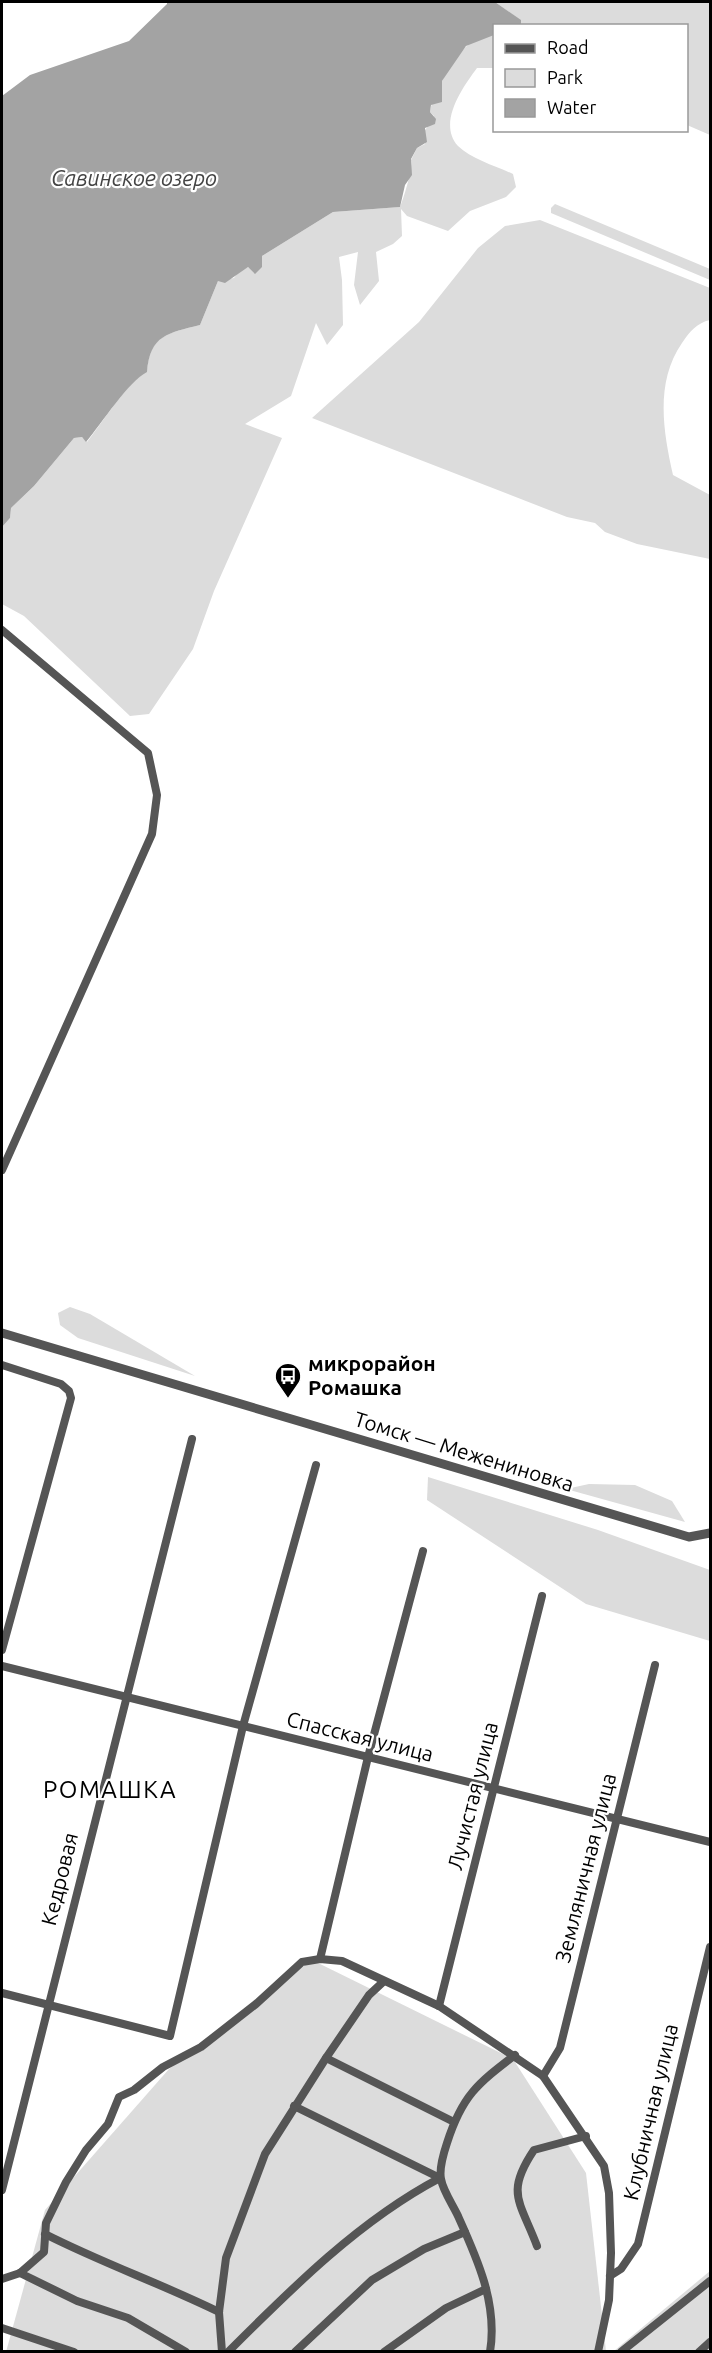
<svg xmlns="http://www.w3.org/2000/svg" width="712" height="2353" font-family="Ubuntu,sans-serif">
	<rect width="100%" height="100%" fill="#fff"/>
	<!-- green -->
	<g fill="#dcdcdc">
		<path d="M495,2H710V135L687,125L686,26L521,25L520,20Z"/>
		<path d="M494,35V68H477C463,87 437,123 458,146C471,159 496,166 513,174L516,187L506,197L470,211L448,231L407,216L401,209L402,236L393,244L376,252L379,281L360,305L354,285L358,252L339,257L342,280L343,325L327,345L316,323L291,396L245,424L282,438L214,591L193,649L149,714L130,716L24,616L2,604V527L10,518L11,508L34,486L74,438L82,437L87,442C102,423 128,382 147,371C150,335 168,333 200,325L218,281L234,278L240,270L248,267L254,273L262,256L333,212L400,207C404,197 413,168 411,160L417,148L425,144L424,132L434,116L430,112C432,95 455,55 468,45C475,39 486,36 494,35Z"/>
		<path d="M555,204L710,269V280L551,213V208Z"/>
		<path d="M540,220L710,288V320C697,323 690,331 682,343C655,382 663,431 673,475L710,495V559L637,544L605,532L595,523L567,517L312,418L419,322L478,248L505,226Z"/>
		<path d="M70,1307L90,1314L195,1376L78,1338L60,1325L58,1313Z"/>
		<path d="M428,1477L598,1530L710,1570V1641L586,1604L427,1500Z"/>
		<path d="M589,1484L635,1485L672,1501L685,1522L566,1489Z"/>
		<path d="M312,1960L513,2059L586,2173L606,2351L6,2352L45,2210L169,2069Z"/>
		<path d="M710,2271V2351H614Z"/>
	</g>
	<!-- water -->
	<path fill="#a3a3a3" d="M167,2H495L521,20V25L494,26V35L466,46L442,81V102L431,105L430,112L436,119L435,124L425,128L427,142L417,148L411,159L412,175L405,185L400,207L333,212L262,256V267L255,274L248,267L225,283L218,281L200,325C168,333 150,335 147,372C128,382 102,423 86,442L82,437L74,438L34,486L11,508L10,518L2,527V96L30,75L129,41L167,4Z"/>
	<g fill="none" stroke-linecap="round" stroke-linejoin="round">
		<!-- minor -->
		<g stroke="#555" stroke-width="8">
			<path d="M2,630L148,753L157,795L152,834L2,1170"/>
			<path d="M2,1365L61,1384L69,1391L71,1398L2,1650"/>
			<path d="M2,1666L710,1842"/>
			<path d="M320,1959L368,1757L423,1551"/>
			<path d="M2,1993L170,2036L243,1726L316,1465"/>
			<path d="M439,2006L542,1596"/>
			<path d="M326,2058L454,2122"/>
			<path d="M543,2076L560,2048L655,1665"/>
			<path d="M294,2106L440,2178"/>
			<path d="M2,2190L192,1439"/>
			<path d="M45,2234C102,2263 162,2284 219,2312"/>
			<path d="M537,2246C520,2201 505,2193 534,2150L586,2136"/>
			<path d="M20,2273L77,2301L128,2318L186,2352"/>
			<path d="M610,2276L621,2269L638,2244L710,1947"/>
			<path d="M2,2279L20,2273L44,2252L46,2223L66,2182L86,2150L108,2124L119,2097L134,2090L163,2067L201,2047L256,2004L302,1962L320,1959L342,1961L439,2006L543,2076L604,2166L609,2193L611,2253L609,2300L598,2352"/>
			<path d="M2,2328L74,2352"/>
			<path d="M222,2352L219,2312L226,2258L265,2154L326,2058L369,1995L383,1982"/>
			<path d="M228,2352C292,2288 360,2220 440,2178"/>
			<path d="M295,2352L372,2280L424,2249L465,2232"/>
			<path d="M384,2352L446,2308L486,2289"/>
			<path d="M490,2352C498,2304 477,2258 458,2216C453,2205 443,2191 441,2179C439,2169 444,2152 447,2143C462,2096 477,2084 515,2055"/>
			<path d="M621,2352L710,2281"/>
			<path d="M699,2352L710,2342"/>
		</g>
		<!-- tertiary -->
		<path stroke="#555" stroke-width="9" d="M2,1333L689,1537L710,1533"/>
	</g>
	<!-- icons -->
	<defs>
		<g id="bus-pin" transform="scale(1.35)"><path d="M0 17L-7.5 6A9.5 9.5 0 1 1 7.5 6Z" fill="#000" stroke="#fff"/><path d="M-5-6H5V4H4V6H2V4H-2V6H-4V4H-5ZM-3.5-4V0h7V-4ZM-3.5 1.2v1.5H-2V1.2ZM2 1.2v1.5H3.5V1.2Z" fill="#fff"/></g>
	</defs>
	<g fill-rule="evenodd">
		<use href="#bus-pin" x="288" y="1376"/>
	</g>
	<g text-anchor="middle" stroke-width="4.5" stroke-linejoin="round" paint-order="stroke">
		<!-- poi labels -->
		<g font-size="21" font-weight="bold" fill="#000" stroke="#fff" text-anchor="start">
			<text x="308" y="1371">микрорайон<tspan x="308" dy="24">Ромашка</tspan></text>
		</g>
		<!-- street labels -->
		<g font-size="21" fill="#000" stroke="#fff">
			<text transform="translate(464 1452) rotate(17)" y="7">Томск — Межениновка</text>
			<text transform="translate(360 1737) rotate(14)" y="7">Спасская улица</text>
			<text transform="translate(473 1796) rotate(-76)" y="7">Лучистая улица</text>
			<text transform="translate(586 1868) rotate(-76)" y="7">Земляничная улица</text>
			<text transform="translate(60 1879) rotate(-76)" y="7">Кедровая</text>
			<text transform="translate(651 2112) rotate(-77)" y="7">Клубничная улица</text>
		</g>
		<!-- water labels -->
		<g font-size="22" font-style="italic" fill="#444" stroke="#fff">
			<text x="134" y="186">Савинское озеро</text>
		</g>
		<!-- quarter labels -->
		<g font-size="24" letter-spacing="1.5" fill="#000" stroke="#fff">
			<text x="110" y="1798">РОМАШКА</text>
		</g>
	</g>
	<!-- border -->
	<rect width="712" height="2353" fill="none" stroke="#000000" stroke-width="6"/>
	<!-- legend -->
	<rect x="493" y="24" width="195" height="108" fill="#ffffff" stroke="#999999" stroke-width="1.5"/>
	<rect x="505" y="44" width="30" height="9" fill="#555555" stroke="#999999" stroke-width="1.5"/>
	<text x="547" y="54" font-size="18" fill="#000000">Road</text>
	<rect x="505" y="69" width="30" height="18" fill="#dcdcdc" stroke="#999999" stroke-width="1.5"/>
	<text x="547" y="84" font-size="18" fill="#000000">Park</text>
	<rect x="505" y="99" width="30" height="18" fill="#a3a3a3" stroke="#999999" stroke-width="1.5"/>
	<text x="547" y="114" font-size="18" fill="#000000">Water</text>
</svg>
